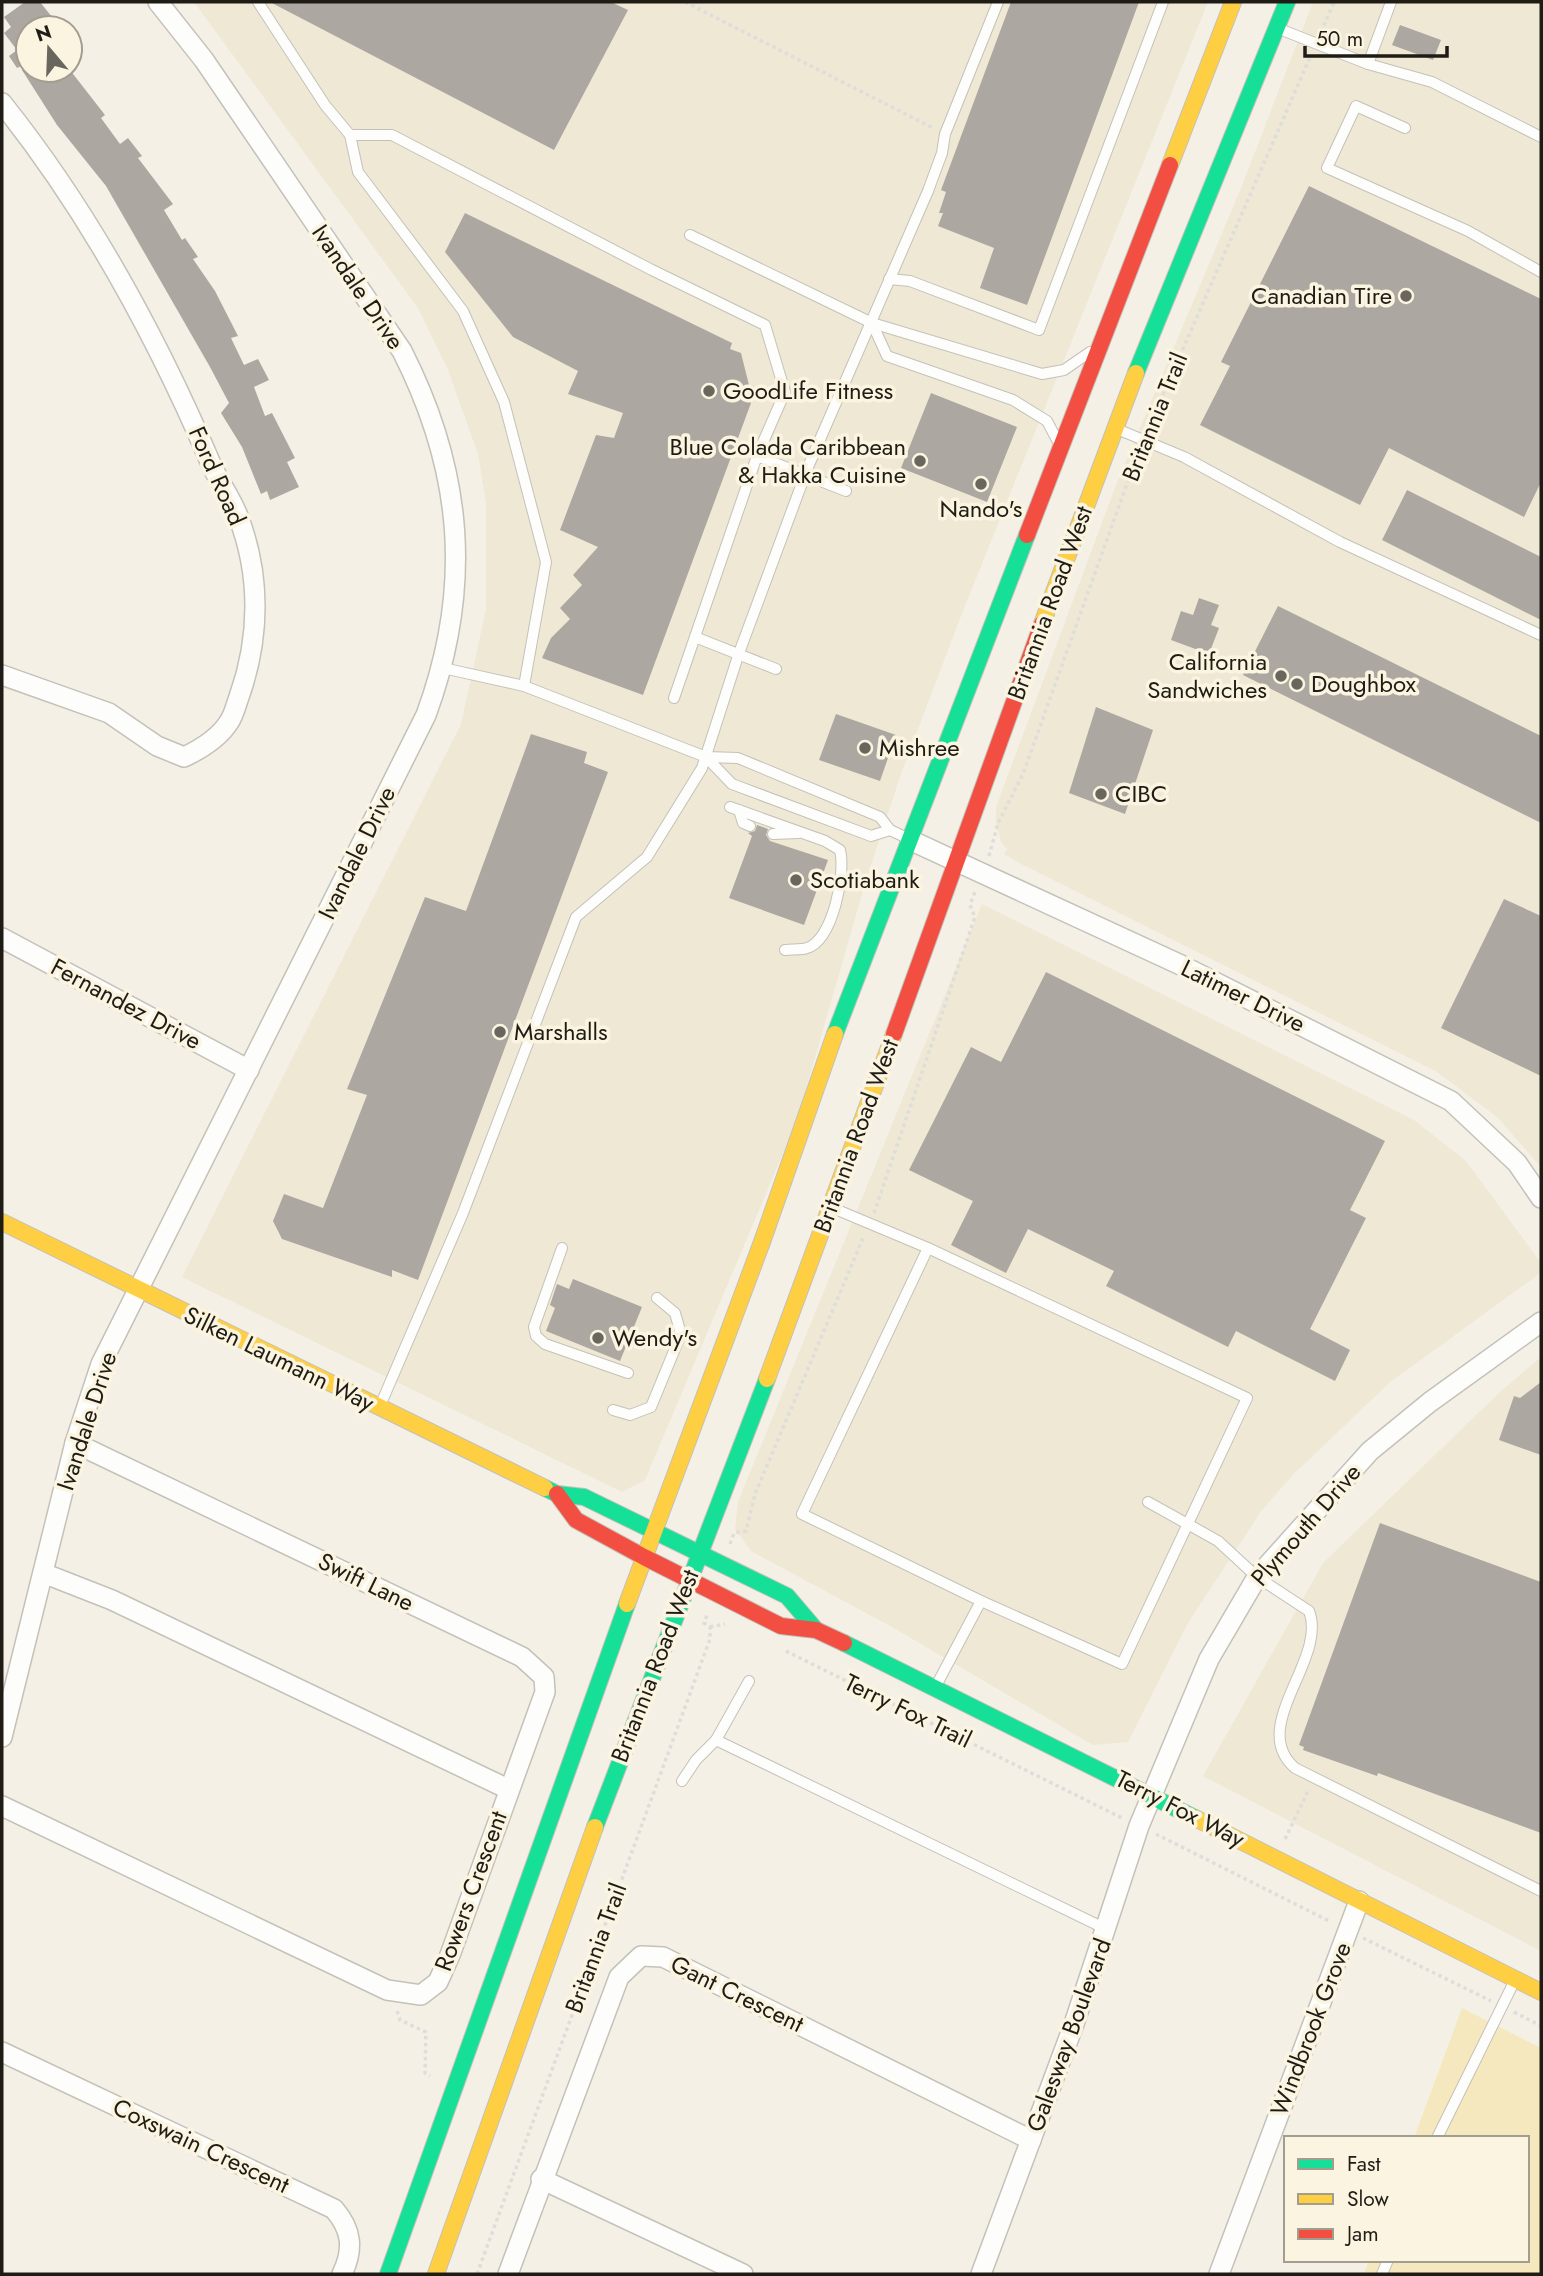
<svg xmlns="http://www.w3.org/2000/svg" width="1543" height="2276" font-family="Jost,sans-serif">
	<rect width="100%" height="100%" fill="#f4f0e6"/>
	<!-- built -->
	<g fill="#eee8d5">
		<path d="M194,2H1208L961,616L901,774L867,877L797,1120L645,1480L622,1492L182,1277L461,724L486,609V503L478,454L448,370L418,308Z"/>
		<path d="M1313,2H1541V1167L1497,1117L1437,1072L1021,864L1004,854L1007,849L1001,842L996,823V807L1116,485L1241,188Z"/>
		<path d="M982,904L1414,1120L1466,1161L1541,1263L1539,1274L1389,1383L1293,1475L1262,1510L1188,1623L1128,1742L1093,1745L892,1627L751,1551L735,1529L738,1502Z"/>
		<path d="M1541,1357V1951L1203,1776L1323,1563L1500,1392Z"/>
	</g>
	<!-- green -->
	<path fill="#f5e8be" d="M1462,2008L1541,2048V2274H1364L1369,2260H1527V2138H1414Z"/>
	<!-- building -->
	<g fill="#aca8a1">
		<path d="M25,2H40L52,17L45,22L50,28H28V63L17,68L9,56L17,50L4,33L11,27L4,17Z"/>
		<path d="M270,2H611L628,10L554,150Z"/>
		<path d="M1011,2H1139L1027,305L980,288L994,248L938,226L943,213H939L946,192L941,190Z"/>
		<path d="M1400,25L1441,40L1433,60L1392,45Z"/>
		<path d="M22,70H70L105,115L101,118L120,144L128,138L142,156L138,158L173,204L164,210L182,240L185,238L198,257L193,259L215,291L238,336L231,338L244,365L258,359L269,380L254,387L265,416L272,413L295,458L287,462L299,487L270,500L267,491L261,494L242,447L221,413L229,403L210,367L106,186L57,125Z"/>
		<path d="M1309,186L1541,299V482L1524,517L1389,448L1360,505L1200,425L1230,366L1221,362Z"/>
		<path d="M465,213L732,343L730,349L741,353L749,385L754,386L748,401L751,403L643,695L542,658L551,638L570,619L560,608L582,585L573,575L598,547L560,530L596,435L614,438L623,413L568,394L578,371L513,337L445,252Z"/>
		<path d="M931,393L1017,427L987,502L901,468Z"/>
		<path d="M1407,490L1541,557V620L1382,540Z"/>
		<path d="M1199,598L1219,605L1211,625L1219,628L1209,654L1171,640L1181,611L1193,615Z"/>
		<path d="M1278,606L1541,736V823L1243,675Z"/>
		<path d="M1096,707L1153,730L1125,814L1069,793Z"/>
		<path d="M836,714L896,735L880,781L819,760Z"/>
		<path d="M531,734L587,752L584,763L608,772L418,1280L392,1270V1277L282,1239L273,1221L284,1194L323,1208L367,1095L347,1089L425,897L466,911Z"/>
		<path d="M757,825L768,829L766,835L770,841L828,860L804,925L729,898L752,836L748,833L755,831Z"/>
		<path d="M1504,899L1541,916V1076L1441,1028Z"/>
		<path d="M1046,972L1385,1141L1350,1210L1366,1218L1310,1329L1350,1350L1335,1381L1236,1331L1228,1347L1106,1286L1114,1271L1028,1229L1006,1273L951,1245L973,1201L909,1170L971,1047L1001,1062Z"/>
		<path d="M573,1279L642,1307L620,1361L546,1331L555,1308L550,1305L557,1284L569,1289Z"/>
		<path d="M1541,1382V1455L1499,1440L1514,1396L1520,1398Z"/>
		<path d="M1380,1523L1541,1582V1833L1378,1773L1377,1776L1303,1750L1304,1747L1299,1745Z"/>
	</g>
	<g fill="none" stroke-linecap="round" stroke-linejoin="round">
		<!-- lane casing -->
		<g stroke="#c4c1b9" stroke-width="12">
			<g id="lane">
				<path d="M258,2L325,105L350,135L358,172L463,311L504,402L546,562L524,686L443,668"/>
				<path d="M1277,28L1368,64L1432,82L1541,137"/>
				<path d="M1368,64L1391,2"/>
				<path d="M1405,128L1356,106L1327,168L1468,231L1541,272"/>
				<path d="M350,135H392L652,270L765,325L785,392L757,456L674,698"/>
				<path d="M690,235L872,323L1042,374L1064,370L1090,352"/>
				<path d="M889,279L910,281L1039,330L1163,2"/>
				<path d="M872,323L887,356L1013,400L1047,421L1057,440"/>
				<path d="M1117,429L1184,457L1340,542L1541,635"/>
				<path d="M757,456L846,491"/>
				<path d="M695,637L776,669"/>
				<path d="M524,686L706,757L738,758L880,817L890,830L907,838"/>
				<path d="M706,757L732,784L871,836L890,830"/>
				<path d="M730,807L825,841L840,850C846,873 833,940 807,948C801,950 791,949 785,950"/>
				<path d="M739,810L743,823L750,826"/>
				<path d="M773,834L798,833"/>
				<path d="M835,1209L928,1248"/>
				<path d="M562,1248L534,1327L536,1336L545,1344L628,1373"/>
				<path d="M928,1248L1247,1398L1122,1664L981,1601L802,1514Z"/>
				<path d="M380,1406L463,1213L576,917L647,857L702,768L739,653L808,467L928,191L942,153L945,134L998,2"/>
				<path d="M613,1410L630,1415L651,1407L681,1334L675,1313L657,1298"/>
				<path d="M1148,1502L1218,1541L1257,1577L1309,1611C1328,1659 1247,1727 1295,1768L1541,1891"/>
				<path d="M937,1684L981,1601"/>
				<path d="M716,1740L1106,1929"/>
				<path d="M682,1781L696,1760L716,1740L749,1681"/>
				<path d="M1437,2138L1514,1982"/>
				<path d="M1382,2274L1388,2260"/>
			</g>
		</g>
		<!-- street casing -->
		<g stroke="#c4c1b9" stroke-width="22">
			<g id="street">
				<path d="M2,103C90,213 156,335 211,464C219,482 231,498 238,516C261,575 260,638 239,697C236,705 234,715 229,722C219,738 201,749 184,757L157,746L109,713L2,675"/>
				<path d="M910,840L1183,966L1451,1101L1517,1163L1541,1198"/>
				<path d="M2,938L249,1070"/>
				<path d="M43,1573L112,1600L508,1789"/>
				<path d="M2,1737L75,1443L101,1364L426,715C473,587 463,471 402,351L204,60L158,2"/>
				<path d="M2,1806L387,1990L421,1995L438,1982L450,1955L545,1692L544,1677L522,1657L75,1443"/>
				<path d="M2,2052L334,2209C352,2230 354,2249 342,2274"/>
				<path d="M541,2179L743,2274"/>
				<path d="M508,2274L619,1977L641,1956L663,1957L1031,2140"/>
				<path d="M981,2274L1074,2024L1139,1826L1209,1659L1257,1577L1370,1451L1430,1402L1541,1322"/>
				<path d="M1219,2274L1359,1901"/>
			</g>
		</g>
		<!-- fast casing -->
		<g stroke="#c4c1b9" stroke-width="18">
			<g id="fast">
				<path d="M1136,373L1287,2"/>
				<path d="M835,1034L1027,535"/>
				<path d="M545,1488L557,1494L584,1497L787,1596L816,1630"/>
				<path d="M844,1643L1195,1818"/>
				<path d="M595,1827L767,1379"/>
				<path d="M388,2274L627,1604"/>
			</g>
		</g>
		<!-- slow casing -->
		<g stroke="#c4c1b9" stroke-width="18">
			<g id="slow">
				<path d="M1170,165L1233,2"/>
				<path d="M1042,624L1136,373"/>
				<path d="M2,1222L545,1488"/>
				<path d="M767,1379L894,1034"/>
				<path d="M627,1604L762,1242L835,1034"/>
				<path d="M1195,1818L1541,1992"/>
				<path d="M436,2274L595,1827"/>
			</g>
		</g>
		<!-- jam casing -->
		<g stroke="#c4c1b9" stroke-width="18">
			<g id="jam">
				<path d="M1027,535L1170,165"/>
				<path d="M894,1034L1042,624"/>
				<path d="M557,1494L576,1520L644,1557L781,1626L816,1630L844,1643"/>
			</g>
		</g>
		<!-- path -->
		<g stroke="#deddda" stroke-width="3.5" stroke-dasharray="3.5 3.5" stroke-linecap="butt">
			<path d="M685,2L933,128"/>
			<path d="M1321,32L1334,2"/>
			<path d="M1149,427L1311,55"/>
			<path d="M989,856L998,823L1023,774L1138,453"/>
			<path d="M874,1213L975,917L970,905L976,889"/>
			<path d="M730,1544L734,1533L746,1531L755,1494L864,1236"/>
			<path d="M710,1627L725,1624"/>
			<path d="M786,1651L1124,1819"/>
			<path d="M1156,1834L1331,1922"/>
			<path d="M1285,1839L1309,1789"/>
			<path d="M1363,1938L1491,2001"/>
			<path d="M397,2011L400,2020L426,2032L425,2073L430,2076"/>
			<path d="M1514,2012L1541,2026"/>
			<path d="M477,2274L710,1639V1627L704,1623L707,1615"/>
		</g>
		<!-- lane -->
		<use href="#lane" stroke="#fdfdfb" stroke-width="10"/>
		<!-- street -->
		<use href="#street" stroke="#fdfdfb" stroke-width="19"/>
		<!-- fast -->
		<use href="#fast" stroke="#16e098" stroke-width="16"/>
		<!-- slow -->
		<use href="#slow" stroke="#ffcf43" stroke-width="16"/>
		<!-- jam -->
		<use href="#jam" stroke="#f24e42" stroke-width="16"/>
	</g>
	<!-- markers -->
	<g fill="#69665e" stroke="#faf4e0" stroke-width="2.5">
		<circle cx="1406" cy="296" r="7"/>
		<circle cx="709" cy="391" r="7"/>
		<circle cx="920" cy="461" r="7"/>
		<circle cx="981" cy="484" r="7"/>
		<circle cx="1281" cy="676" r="7"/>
		<circle cx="1297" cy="684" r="7"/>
		<circle cx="865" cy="748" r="7"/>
		<circle cx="1101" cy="794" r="7"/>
		<circle cx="796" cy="880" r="7"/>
		<circle cx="500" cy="1032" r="7"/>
		<circle cx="598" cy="1338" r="7"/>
	</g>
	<g text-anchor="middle" stroke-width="7" stroke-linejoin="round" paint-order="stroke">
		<!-- street labels -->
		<g font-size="24" fill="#1e1c15" stroke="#faf4e0">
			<text transform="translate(358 287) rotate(56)" y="8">Ivandale Drive</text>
			<text transform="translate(1155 417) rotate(-68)" y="8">Britannia Trail</text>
			<text transform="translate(217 476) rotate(66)" y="8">Ford Road</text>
			<text transform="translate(1050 603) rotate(-70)" y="8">Britannia Road West</text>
			<text transform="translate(357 853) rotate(-64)" y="8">Ivandale Drive</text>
			<text transform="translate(1243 996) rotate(26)" y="8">Latimer Drive</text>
			<text transform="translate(126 1004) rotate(28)" y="8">Fernandez Drive</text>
			<text transform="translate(856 1136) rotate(-70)" y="8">Britannia Road West</text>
			<text transform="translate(279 1359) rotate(26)" y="8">Silken Laumann Way</text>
			<text transform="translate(87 1421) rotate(-72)" y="8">Ivandale Drive</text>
			<text transform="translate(1306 1525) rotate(-49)" y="8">Plymouth Drive</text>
			<text transform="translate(366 1582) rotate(26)" y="8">Swift Lane</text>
			<text transform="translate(655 1666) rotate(-69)" y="8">Britannia Road West</text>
			<text transform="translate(908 1711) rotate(26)" y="8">Terry Fox Trail</text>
			<text transform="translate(1180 1809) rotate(27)" y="8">Terry Fox Way</text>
			<text transform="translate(471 1891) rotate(-70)" y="8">Rowers Crescent</text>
			<text transform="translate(596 1948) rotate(-70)" y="8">Britannia Trail</text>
			<text transform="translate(737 1994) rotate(26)" y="8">Gant Crescent</text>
			<text transform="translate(1311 2029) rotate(-69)" y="8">Windbrook Grove</text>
			<text transform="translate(1069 2035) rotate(-70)" y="8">Galesway Boulevard</text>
			<text transform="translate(201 2146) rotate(25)" y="8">Coxswain Crescent</text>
		</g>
		<!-- poi labels -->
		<g font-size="24" fill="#1e1c15" stroke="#faf4e0" text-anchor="start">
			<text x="1392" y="304" text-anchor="end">Canadian Tire</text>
			<text x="723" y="399">GoodLife Fitness</text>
			<text x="906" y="455" text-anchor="end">Blue Colada Caribbean<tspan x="906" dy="28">&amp; Hakka Cuisine</tspan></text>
			<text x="981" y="517" text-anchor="middle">Nando's</text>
			<text x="1267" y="670" text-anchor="end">California<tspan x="1267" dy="28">Sandwiches</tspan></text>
			<text x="1311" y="692">Doughbox</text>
			<text x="879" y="756">Mishree</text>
			<text x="1115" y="802">CIBC</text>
			<text x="810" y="888">Scotiabank</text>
			<text x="514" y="1040">Marshalls</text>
			<text x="612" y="1346">Wendy's</text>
		</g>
	</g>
	<!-- border -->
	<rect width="1543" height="2276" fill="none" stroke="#1e1c15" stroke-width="7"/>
	<!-- legend -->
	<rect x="1284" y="2136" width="245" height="126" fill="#faf4e0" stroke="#a29e8f" stroke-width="2"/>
	<rect x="1298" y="2159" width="35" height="10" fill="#16e098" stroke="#a29e8f" stroke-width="2"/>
	<text x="1347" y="2171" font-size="21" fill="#1e1c15">Fast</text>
	<rect x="1298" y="2194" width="35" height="10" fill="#ffcf43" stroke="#a29e8f" stroke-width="2"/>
	<text x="1347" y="2206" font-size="21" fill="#1e1c15">Slow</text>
	<rect x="1298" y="2229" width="35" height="10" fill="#f24e42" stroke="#a29e8f" stroke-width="2"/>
	<text x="1347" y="2241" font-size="21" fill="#1e1c15">Jam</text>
	<!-- north arrow -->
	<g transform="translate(49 49) rotate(341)"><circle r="33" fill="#faf4e0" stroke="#a29e8f" stroke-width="2"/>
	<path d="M0-5L12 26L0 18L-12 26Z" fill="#69665e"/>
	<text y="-10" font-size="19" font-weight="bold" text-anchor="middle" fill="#1e1c15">N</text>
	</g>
	<!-- scale -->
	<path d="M1305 46v10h142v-10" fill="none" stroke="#1e1c15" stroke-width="3.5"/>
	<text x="1316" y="46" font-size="21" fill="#1e1c15" stroke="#faf4e0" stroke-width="5" paint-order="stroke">50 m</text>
</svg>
